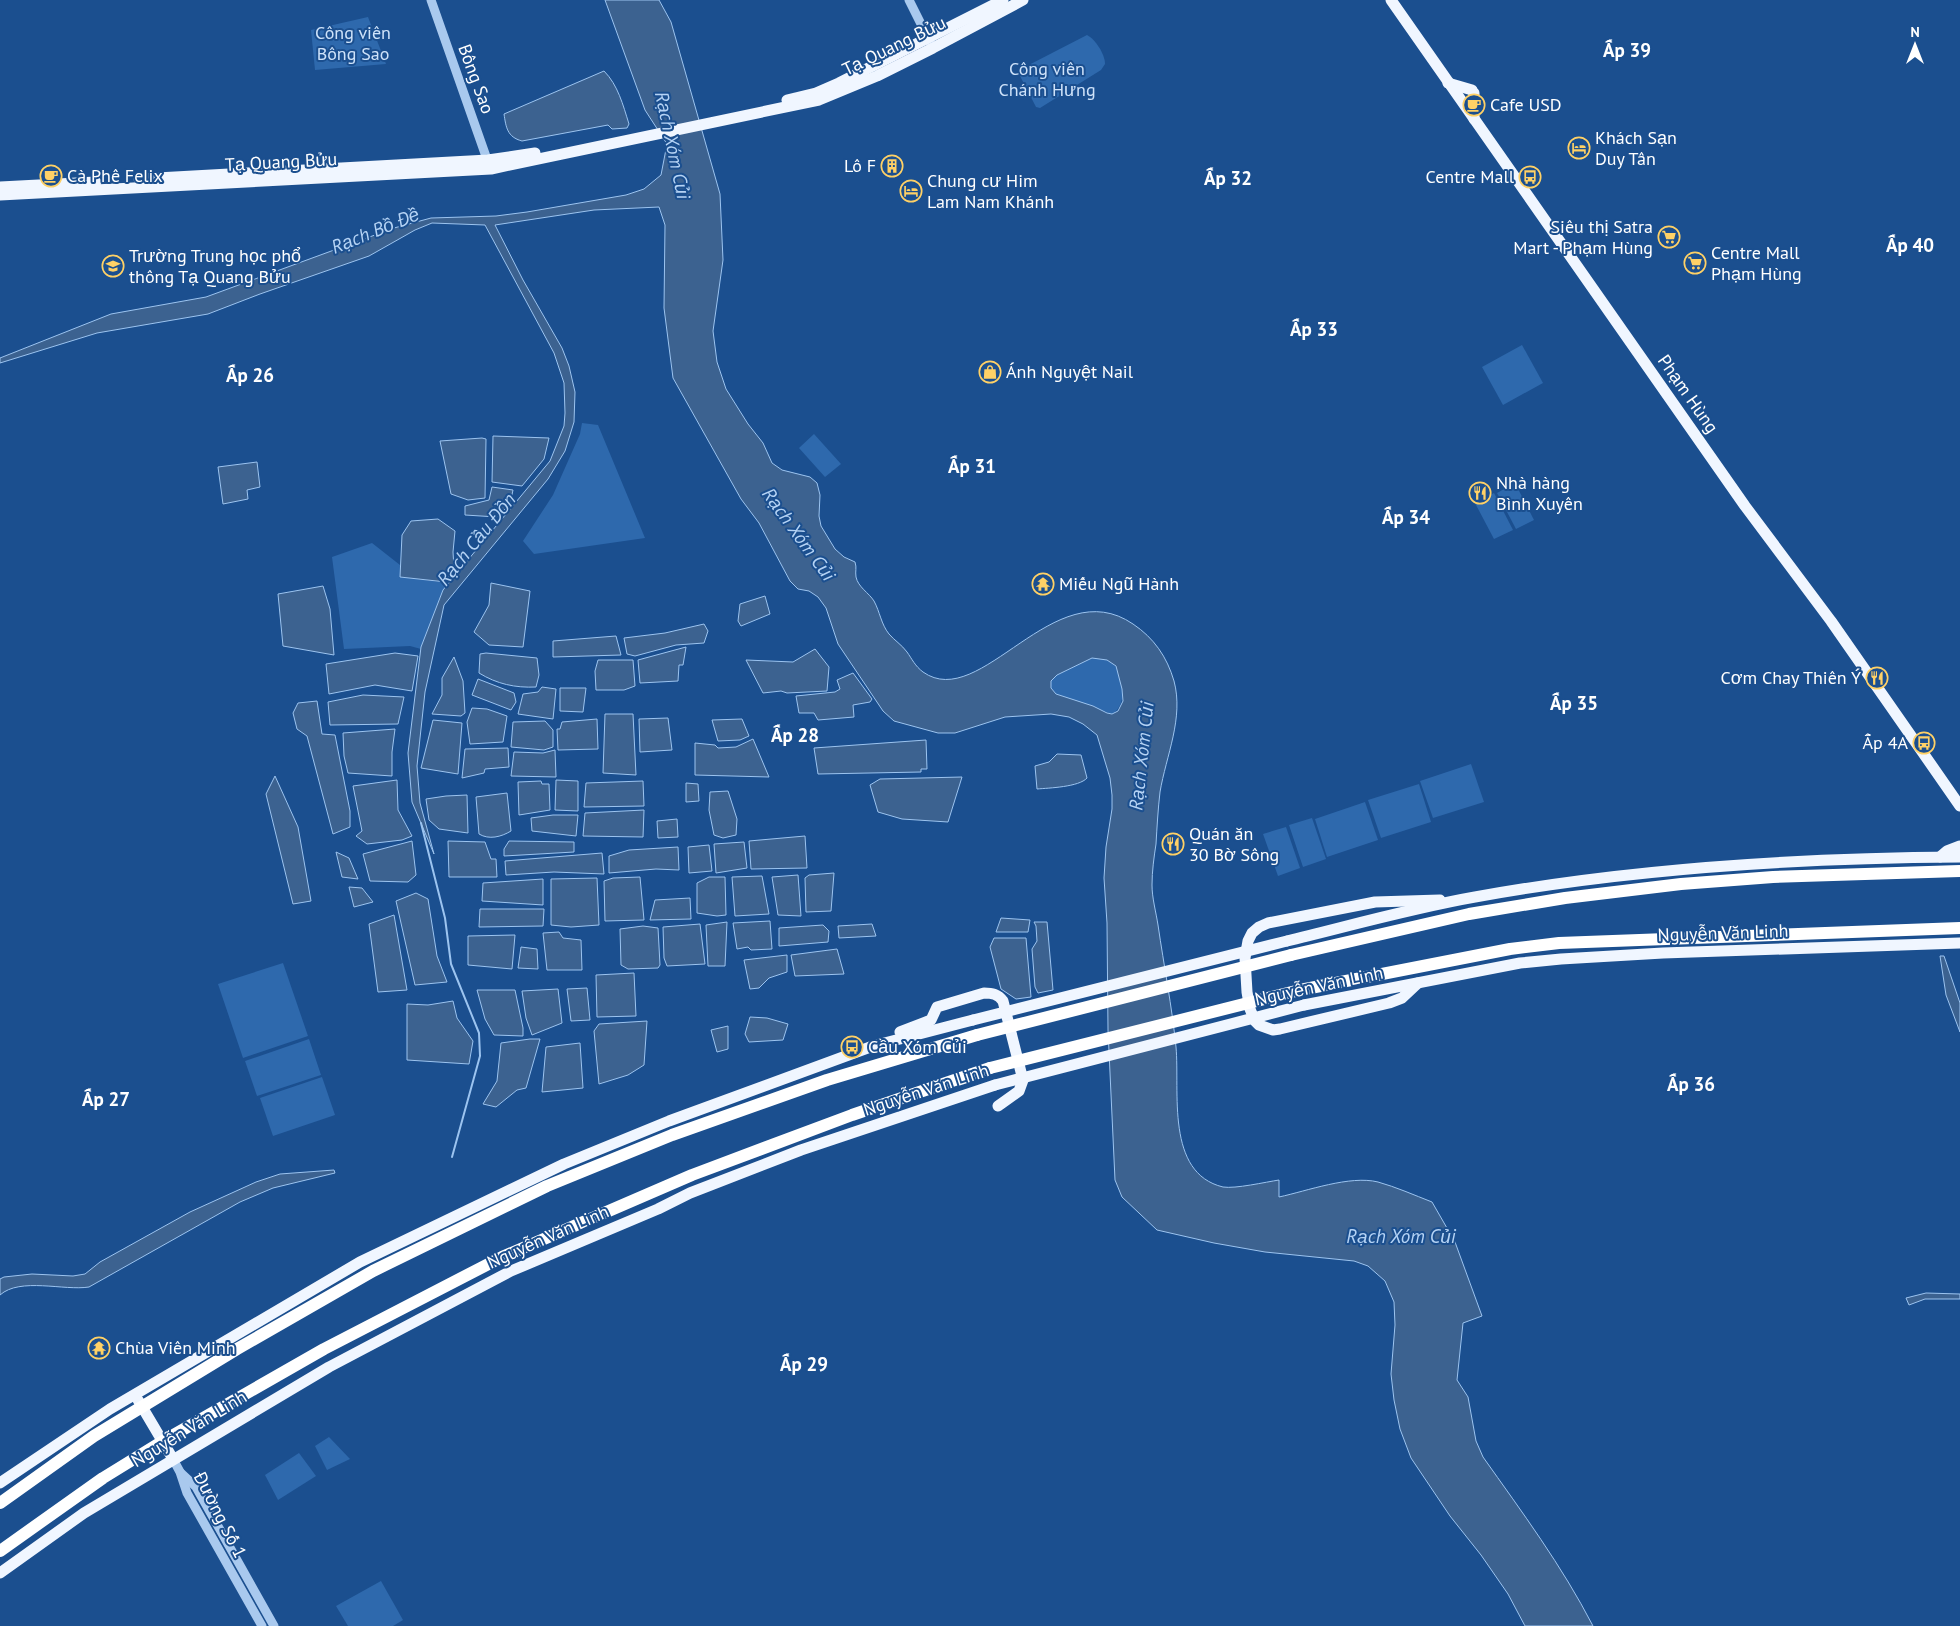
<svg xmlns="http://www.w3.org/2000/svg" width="1960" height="1626" font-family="'PT Sans',sans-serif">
	<rect width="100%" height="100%" fill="#1b4f8f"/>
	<!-- green -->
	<g fill="#2e69ad">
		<path d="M368,17L386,64L315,70L311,30Z"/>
		<path d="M1087,35C1095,39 1105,54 1105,64L1101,70L1040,108L1036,107L1019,74L1021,69Z"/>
		<path d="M1522,345L1543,383L1503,405L1482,367Z"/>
		<path d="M582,423L598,425L645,538L534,554L523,541L553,495L580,434Z"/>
		<path d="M814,434L841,464L825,477L799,448Z"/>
		<path d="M1515,483L1534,520L1516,529L1497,493Z"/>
		<path d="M1494,493L1513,530L1494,539L1475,503Z"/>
		<path d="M372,543L400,565V577L449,583L443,590L421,649L410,646L344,649L332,557Z"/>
		<path d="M1092,658C1097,658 1103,658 1108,660C1125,668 1129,705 1112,714L1056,694L1051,688V681L1057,675Z"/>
		<path d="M1471,764L1484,802L1433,818L1420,781Z"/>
		<path d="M1419,784L1431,822L1381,838L1368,800Z"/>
		<path d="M1365,802L1378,840L1327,857L1315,819Z"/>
		<path d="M1312,818L1326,859L1303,867L1289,825Z"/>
		<path d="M1286,827L1300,868L1278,876L1263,834Z"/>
		<path d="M283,963L308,1036L243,1058L218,984Z"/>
		<path d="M309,1039L321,1075L257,1096L245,1061Z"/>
		<path d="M322,1077L335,1115L273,1136L260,1098Z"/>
		<path d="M329,1437L350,1459L327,1470L315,1446Z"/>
		<path d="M299,1453L316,1476L278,1500L265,1475Z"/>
		<path d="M381,1581L403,1620L393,1626H348L336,1606Z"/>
	</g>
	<!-- water -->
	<g fill="#3c6290" stroke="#9cc4f0" fill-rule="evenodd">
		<path d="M605,0H659L671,22L720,194L723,260L713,331L717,362L726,389L748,424L763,443L772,463L782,470L810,477L817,483L820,495L819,516L821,526L835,549L844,557L855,562C857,568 855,571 856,577C858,587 869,593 874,601C880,612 881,624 889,634C894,640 902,645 907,652C912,659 915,666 923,672C981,713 1054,570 1133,624C1154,638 1167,657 1174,681C1184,718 1166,756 1160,792C1158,809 1157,827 1156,844C1154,857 1152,871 1152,885C1152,898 1156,912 1158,925C1164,966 1172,1007 1176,1047C1180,1091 1165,1173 1223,1187C1235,1189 1266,1182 1279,1180V1197C1307,1191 1350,1175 1378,1182C1396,1187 1414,1195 1432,1202L1455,1242L1482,1316L1463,1323L1457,1380L1468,1397L1476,1441L1483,1457C1522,1512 1562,1566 1593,1626H1525L1508,1594L1481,1555L1450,1516L1411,1458L1400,1429L1394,1400L1391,1374L1395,1325L1394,1302L1385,1281L1368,1266L1354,1261L1265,1252L1214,1243L1157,1230L1122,1197L1115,1180L1108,1030L1107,923L1104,878L1106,847L1112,809V795L1110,778L1097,735L1083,724L1069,717L1051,714L1005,717L955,733H938L894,721L883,711L838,644L826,608L818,597L809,591L798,589L790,581L759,523L741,499L673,378L664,308L665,225L659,207L594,210L495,225L523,280L562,348L569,366L575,392L574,422L565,451L548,479L444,605L425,692L417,766L420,803L434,854L412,802L408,753L421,647L443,590L550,461L564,426L565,413L564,383L554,353L485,225L432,223L415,230L369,256L260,294L208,314L97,333L0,363V358L111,314L206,297L394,228L431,218L496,216L527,212L626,195L644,189L661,175L667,144L645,110ZM1092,658L1107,660L1116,666L1122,689L1123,701L1118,711L1112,714L1107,713L1093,706L1056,694L1051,688V681L1057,675Z"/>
		<path d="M604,71C618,85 623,105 629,124L627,128L612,129L608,125L522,141C507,137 506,127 504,114Z"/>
		<path d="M493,436L549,438L544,459L522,486L492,482Z"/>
		<path d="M482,438L486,439L485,498L468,500L451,494L440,441Z"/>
		<path d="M257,462L260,487L247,490L248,499L223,504L218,467Z"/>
		<path d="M492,487L513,490L510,504L497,517L465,515V506L489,500Z"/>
		<path d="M438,519L455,531L453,552L454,568L446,582L400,577L402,535L411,521Z"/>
		<path d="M491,583L530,591L523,647L489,645L474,632L489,605Z"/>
		<path d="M323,586L330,609L334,655L283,646L278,594Z"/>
		<path d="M765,596L770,614L741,626L738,621L740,604Z"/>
		<path d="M704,624L708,631L704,643L676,645L635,656L627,654L624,638L665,633Z"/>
		<path d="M616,636L621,655L553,657V641Z"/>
		<path d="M686,647L683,665H679L678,681L640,683L638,660Z"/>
		<path d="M815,649L829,667L827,691L787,693L781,691L763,693L746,660L793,662Z"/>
		<path d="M395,653L418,656L412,691L375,685L329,694L326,664Z"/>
		<path d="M486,653L537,658L539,675L536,687C515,688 497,684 479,673L480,654Z"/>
		<path d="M454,657L463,681L465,713L461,716L432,714L442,695V678Z"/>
		<path d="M598,660H633L635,686L624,690H596L595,671Z"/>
		<path d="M853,673L872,699L870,702L853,705L854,717L818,720L814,713H799L796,696L835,692L840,689L837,680Z"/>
		<path d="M478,679L514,693L516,702L511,710L472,695Z"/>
		<path d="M542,687L556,689L553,719L518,714L523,694L538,692Z"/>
		<path d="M560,688H586L583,712L560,711Z"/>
		<path d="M363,695L404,697L398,724L330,725L328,702Z"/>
		<path d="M317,701L322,734L335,735L350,811V827L333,834L307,736L297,729L293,713L298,703Z"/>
		<path d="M472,708L487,709L507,716L503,742L470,744L467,722Z"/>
		<path d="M605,714H633L636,775L603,773Z"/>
		<path d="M668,718L672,750L640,752L639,719Z"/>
		<path d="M597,719L598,749L558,750L557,729H560L562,722Z"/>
		<path d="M742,719L749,736L740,740L718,741L712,720Z"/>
		<path d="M433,720L462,723L458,774L421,768Z"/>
		<path d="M545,721L553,730V747L544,750L511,747L513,722Z"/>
		<path d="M395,729L392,752V776L348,773L344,756L343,733Z"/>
		<path d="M753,739L769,777L695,775V743L715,745L718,748L736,747Z"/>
		<path d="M926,740L927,769H921V772L818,774L814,748Z"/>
		<path d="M508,748L509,767L485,769L484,773L462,778L465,749Z"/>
		<path d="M555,750L556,777L511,776L514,752L543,753Z"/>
		<path d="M1057,754L1081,755L1087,778C1079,787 1049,788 1037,789L1035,766L1049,762Z"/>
		<path d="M275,776L298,827L311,901L293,904L266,794Z"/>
		<path d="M962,777L948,822L902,819L878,812L870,785L880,779Z"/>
		<path d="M397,780L398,810L412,836L402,840L367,844L356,836L362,831L353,786Z"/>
		<path d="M556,780L578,781V811L555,810Z"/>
		<path d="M541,781L542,784H549L550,810L519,815L518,782Z"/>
		<path d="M643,781L644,806L584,807L586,783Z"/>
		<path d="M686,783L698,784L699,801L686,802Z"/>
		<path d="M728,791L737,819L736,835L723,838L714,835L709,810L710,792Z"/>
		<path d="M507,793L511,831C501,837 489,840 479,834L476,797Z"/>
		<path d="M467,795L468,833L439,829L429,820L426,799L446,796Z"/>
		<path d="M644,810L643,837L583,836L585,813Z"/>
		<path d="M553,815H578L576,836L532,831L531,818Z"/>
		<path d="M677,819L678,837L658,838L657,821Z"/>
		<path d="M805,836L807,868L751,869L749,841Z"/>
		<path d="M412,841L416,875L408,882L370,881L363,854Z"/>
		<path d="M448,841L485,842L491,859H496L497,877H449Z"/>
		<path d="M509,841L574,842V852L504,856V849Z"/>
		<path d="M744,842L747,868L716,873L714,844Z"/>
		<path d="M709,845L712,871L689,873L688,847Z"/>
		<path d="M678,847L679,870L656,869L609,873V856L629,850Z"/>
		<path d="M336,852L349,858L358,879L342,877Z"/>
		<path d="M602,853L604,874L554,872L506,875L505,861Z"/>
		<path d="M834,873L831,911L806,912L805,878L809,875Z"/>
		<path d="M798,875L801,916L778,915L772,877Z"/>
		<path d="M762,876L769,914L735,916L732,877Z"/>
		<path d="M640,877L644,920L605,921L604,881L613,878Z"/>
		<path d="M709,877H725L726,915L717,916L697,913V883Z"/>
		<path d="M597,878L599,925L571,927L551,925V879Z"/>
		<path d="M543,879V905L482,901L483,883Z"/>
		<path d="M349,887L362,888L373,902L354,907Z"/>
		<path d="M416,893L428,899L437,956L447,982L415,985L396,901Z"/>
		<path d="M690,898L691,919L650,920L655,900Z"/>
		<path d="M480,909H544L543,926L479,927Z"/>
		<path d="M394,915L407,990L378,992L369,924Z"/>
		<path d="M1001,918L1030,920L1028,932H996Z"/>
		<path d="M770,921L772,949L751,950L748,947L737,949L733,923Z"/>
		<path d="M727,922L725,966H708L706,925Z"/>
		<path d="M1034,922H1047L1053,990L1038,993L1035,987L1032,949L1037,941L1036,926Z"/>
		<path d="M700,924L705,964L667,966L664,958L663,927Z"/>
		<path d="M872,924L876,936L839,938L838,926Z"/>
		<path d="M823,925L829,931L828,942L779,946V928Z"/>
		<path d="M643,926L658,928L660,965L658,968L628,969L621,965L620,929Z"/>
		<path d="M559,932L563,938L581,940L582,970H547L543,933Z"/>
		<path d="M515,935L512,969L468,965V936Z"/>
		<path d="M994,938H1026L1031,997L1016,999L1001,989L990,947Z"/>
		<path d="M521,947L537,949L538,969L518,968Z"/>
		<path d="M837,949L844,974L795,976L791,955Z"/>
		<path d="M787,955V972L769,978L759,988L750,989L744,960Z"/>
		<path d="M1940,956H1944L1960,1003V1032L1946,995Z"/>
		<path d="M634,973L636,1016L597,1017L596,975Z"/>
		<path d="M587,988L590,1020L571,1021L567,989Z"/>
		<path d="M558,989L562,1023L532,1035L526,1018L522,991Z"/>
		<path d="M477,990H515L523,1028V1036L494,1035L485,1019Z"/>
		<path d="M453,1001L457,1018L473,1041L469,1064L407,1060V1004L428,1005Z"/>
		<path d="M750,1017L767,1018L788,1024L783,1040L749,1042L745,1034Z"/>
		<path d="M647,1021L644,1065L628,1075L599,1084L594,1031L599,1024Z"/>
		<path d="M728,1026V1049L717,1052L711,1030Z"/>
		<path d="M530,1039H540L526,1088L517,1090L496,1107L483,1104L497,1081L501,1043Z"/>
		<path d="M580,1043L583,1088L542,1092L546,1047Z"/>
		<path d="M334,1170L335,1173L273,1188L240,1202L89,1287C64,1291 20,1277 0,1295V1279L4,1277L32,1274L73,1276L85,1274L100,1262L190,1212L256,1182L280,1174Z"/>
		<path d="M1926,1293L1960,1294V1299H1925L1909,1305L1906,1298Z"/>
	</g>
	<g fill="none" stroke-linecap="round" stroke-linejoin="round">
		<!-- stream -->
		<path stroke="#9cc4f0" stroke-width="2" d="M421,823L445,918L451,964L479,1033L480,1056L452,1157"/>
		<!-- minor -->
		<g stroke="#a9c9ee" stroke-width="9">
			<path d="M431,0L489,165"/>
			<path d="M909,0L930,42"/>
			<path d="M173,1459L180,1472L187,1493L262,1626"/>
			<path d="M181,1473L196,1487L274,1626"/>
		</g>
		<!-- major -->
		<g stroke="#f0f6ff" stroke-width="11">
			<path d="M1391,0L1745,506L1831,621L1960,806"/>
			<path d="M1448,83L1472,90"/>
			<path d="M787,100L816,93L839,83L1003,0"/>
			<path d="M1474,119V93"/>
			<path d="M139,179L488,160L535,153"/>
			<path d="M0,187L96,182"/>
			<path d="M0,195L491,169L819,100L877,76L933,48L1023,0"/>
			<path d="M1940,857L1947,851L1960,846"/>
			<path d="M1287,941C1349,926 1412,908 1475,897C1634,868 1798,858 1960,857"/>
			<path d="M1418,983L1402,998L1389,1003L1280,1029L1273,1030L1259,1025L1255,1021L1250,1009L1247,992L1245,958L1248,941L1252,933L1259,927L1268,923L1375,902L1440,900"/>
			<path d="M1304,1005L1520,963L1561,959L1663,953L1960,943"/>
			<path d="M900,1032L931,1020L937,1007L984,993C992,993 998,994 1003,1001L1023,1080L1019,1091L998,1106"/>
			<path d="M138,1400L173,1459"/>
			<path d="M0,1483L110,1409L360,1262L564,1164L669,1121L873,1046L973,1020"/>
			<path d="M0,1573L84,1513L329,1367L511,1271L658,1209L690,1193L801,1150L995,1085"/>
		</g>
		<!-- highway -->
		<g stroke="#fff" stroke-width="12">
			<path d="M1291,955L1469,914L1565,898L1681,884L1773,877L1960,871"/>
			<path d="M1300,990L1510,949L1559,943L1960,928"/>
			<path d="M0,1503L94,1436L237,1349L373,1271L547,1186L672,1135L827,1080L977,1035"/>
			<path d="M0,1551L103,1478L163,1441L324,1349L502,1257L692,1175L852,1115L990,1068"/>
		</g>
		<!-- major-bridge -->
		<g stroke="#f0f6ff" stroke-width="11">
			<path d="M973,1020L1287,941"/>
			<path d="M995,1085L1304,1005"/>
		</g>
		<!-- highway-bridge -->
		<g stroke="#fff" stroke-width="12">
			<path d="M977,1035L1291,955"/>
			<path d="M990,1068L1300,990"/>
		</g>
	</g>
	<!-- icons -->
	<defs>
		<g id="cafe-ring" transform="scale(1.125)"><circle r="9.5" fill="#1b4f8f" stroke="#ffd166" stroke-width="1.5"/><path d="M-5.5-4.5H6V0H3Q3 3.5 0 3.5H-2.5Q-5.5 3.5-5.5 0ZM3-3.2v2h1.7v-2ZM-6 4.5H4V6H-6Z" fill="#ffd166"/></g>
		<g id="hotel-ring" transform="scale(1.125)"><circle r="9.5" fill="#1b4f8f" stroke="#ffd166" stroke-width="1.5"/><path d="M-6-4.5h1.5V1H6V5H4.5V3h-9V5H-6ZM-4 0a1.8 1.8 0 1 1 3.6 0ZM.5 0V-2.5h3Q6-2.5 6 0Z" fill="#ffd166"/></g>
		<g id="building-ring" transform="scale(1.125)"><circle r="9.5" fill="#1b4f8f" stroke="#ffd166" stroke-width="1.5"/><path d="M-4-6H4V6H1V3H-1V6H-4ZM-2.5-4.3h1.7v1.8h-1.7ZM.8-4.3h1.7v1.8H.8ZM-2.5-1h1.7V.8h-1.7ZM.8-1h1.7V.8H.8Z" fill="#ffd166"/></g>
		<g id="bus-ring" transform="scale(1.125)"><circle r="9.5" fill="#1b4f8f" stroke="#ffd166" stroke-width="1.5"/><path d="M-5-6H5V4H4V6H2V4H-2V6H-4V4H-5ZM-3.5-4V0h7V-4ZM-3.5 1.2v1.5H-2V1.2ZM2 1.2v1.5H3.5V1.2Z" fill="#ffd166"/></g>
		<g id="supermarket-ring" transform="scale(1.125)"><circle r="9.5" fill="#1b4f8f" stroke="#ffd166" stroke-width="1.5"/><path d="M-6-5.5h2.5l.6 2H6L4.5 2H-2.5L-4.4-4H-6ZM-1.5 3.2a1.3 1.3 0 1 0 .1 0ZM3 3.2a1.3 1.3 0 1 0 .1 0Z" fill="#ffd166"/></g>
		<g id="school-ring" transform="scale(1.125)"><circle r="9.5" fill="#1b4f8f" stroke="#ffd166" stroke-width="1.5"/><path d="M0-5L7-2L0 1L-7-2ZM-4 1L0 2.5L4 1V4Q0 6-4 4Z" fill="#ffd166"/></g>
		<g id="shop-ring" transform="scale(1.125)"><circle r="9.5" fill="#1b4f8f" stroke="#ffd166" stroke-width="1.5"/><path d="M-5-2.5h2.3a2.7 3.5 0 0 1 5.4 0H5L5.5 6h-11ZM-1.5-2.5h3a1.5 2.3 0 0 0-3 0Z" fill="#ffd166"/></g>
		<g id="restaurant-ring" transform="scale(1.125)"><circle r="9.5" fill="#1b4f8f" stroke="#ffd166" stroke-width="1.5"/><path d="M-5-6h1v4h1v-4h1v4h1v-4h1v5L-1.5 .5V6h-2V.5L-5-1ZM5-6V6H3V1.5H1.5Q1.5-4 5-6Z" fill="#ffd166"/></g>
		<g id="temple-ring" transform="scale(1.125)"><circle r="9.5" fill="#1b4f8f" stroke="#ffd166" stroke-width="1.5"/><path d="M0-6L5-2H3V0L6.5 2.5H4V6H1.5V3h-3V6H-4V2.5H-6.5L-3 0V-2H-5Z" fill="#ffd166"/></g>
	</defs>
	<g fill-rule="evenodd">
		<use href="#cafe-ring" x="1474" y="105"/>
		<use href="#hotel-ring" x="1579" y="148"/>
		<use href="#building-ring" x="892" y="166"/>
		<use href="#cafe-ring" x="51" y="176"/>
		<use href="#bus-ring" x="1530" y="177"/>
		<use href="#hotel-ring" x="911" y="191"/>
		<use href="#supermarket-ring" x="1669" y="237"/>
		<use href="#supermarket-ring" x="1695" y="263"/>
		<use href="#school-ring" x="113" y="266"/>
		<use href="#shop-ring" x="990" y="372"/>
		<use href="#restaurant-ring" x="1480" y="493"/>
		<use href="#temple-ring" x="1043" y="584"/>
		<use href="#restaurant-ring" x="1877" y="678"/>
		<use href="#bus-ring" x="1924" y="743"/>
		<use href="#restaurant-ring" x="1173" y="844"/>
		<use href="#bus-ring" x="852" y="1047"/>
		<use href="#temple-ring" x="99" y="1348"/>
	</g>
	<g text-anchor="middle" stroke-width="4" stroke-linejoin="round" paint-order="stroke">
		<!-- park labels -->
		<g font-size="18" fill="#cfe3fa" stroke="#1b4f8f">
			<text x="353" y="39">Công viên<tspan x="353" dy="21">Bông Sao</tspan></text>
			<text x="1047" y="75">Công viên<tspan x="1047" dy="21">Chánh Hưng</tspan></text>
		</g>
		<!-- street labels -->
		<g font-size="18" fill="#fff" stroke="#1b4f8f">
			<text transform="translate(894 46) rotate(-26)" y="6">Tạ Quang Bửu</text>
			<text transform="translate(476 79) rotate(70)" y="6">Bông Sao</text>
			<text transform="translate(281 162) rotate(-3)" y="6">Tạ Quang Bửu</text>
			<text transform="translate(1688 394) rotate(55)" y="6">Phạm Hùng</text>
			<text transform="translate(1723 933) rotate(-2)" y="6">Nguyễn Văn Linh</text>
			<text transform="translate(1319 986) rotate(-12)" y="6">Nguyễn Văn Linh</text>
			<text transform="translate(926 1090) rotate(-18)" y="6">Nguyễn Văn Linh</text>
			<text transform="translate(548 1237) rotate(-24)" y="6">Nguyễn Văn Linh</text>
			<text transform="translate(189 1429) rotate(-31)" y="6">Nguyễn Văn Linh</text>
			<text transform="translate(220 1515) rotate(63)" y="6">Đường Số 1</text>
		</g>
		<!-- poi labels -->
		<g font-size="18" fill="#fff" stroke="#1b4f8f" text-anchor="start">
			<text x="1490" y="111">Cafe USD</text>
			<text x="1595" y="144">Khách Sạn<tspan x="1595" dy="21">Duy Tân</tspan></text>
			<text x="876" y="172" text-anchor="end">Lô F</text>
			<text x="67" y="182">Cà Phê Felix</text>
			<text x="1514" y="183" text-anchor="end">Centre Mall</text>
			<text x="927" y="187">Chung cư Him<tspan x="927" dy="21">Lam Nam Khánh</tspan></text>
			<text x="1653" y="233" text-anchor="end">Siêu thị Satra<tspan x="1653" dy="21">Mart - Phạm Hùng</tspan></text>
			<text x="1711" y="259">Centre Mall<tspan x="1711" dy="21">Phạm Hùng</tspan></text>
			<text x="129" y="262">Trường Trung học phổ<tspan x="129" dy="21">thông Tạ Quang Bửu</tspan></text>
			<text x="1006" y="378">Ánh Nguyệt Nail</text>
			<text x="1496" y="489">Nhà hàng<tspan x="1496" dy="21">Bình Xuyên</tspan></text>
			<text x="1059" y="590">Miếu Ngũ Hành</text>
			<text x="1861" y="684" text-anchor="end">Cơm Chay Thiên Ý</text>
			<text x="1908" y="749" text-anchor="end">Ấp 4A</text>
			<text x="1189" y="840">Quán ăn<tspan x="1189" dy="21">30 Bờ Sông</tspan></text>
			<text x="868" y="1053">Cầu Xóm Củi</text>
			<text x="115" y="1354">Chùa Viên Minh</text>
		</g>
		<!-- neighbourhood labels -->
		<g font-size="19" font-weight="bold" fill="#fff" stroke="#1b4f8f">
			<text x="1627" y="57">Ấp 39</text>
			<text x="1228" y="185">Ấp 32</text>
			<text x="1910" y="252">Ấp 40</text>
			<text x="1314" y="336">Ấp 33</text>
			<text x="250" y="382">Ấp 26</text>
			<text x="972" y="473">Ấp 31</text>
			<text x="1406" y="524">Ấp 34</text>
			<text x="1574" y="710">Ấp 35</text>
			<text x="795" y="742">Ấp 28</text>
			<text x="1691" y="1091">Ấp 36</text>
			<text x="106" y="1106">Ấp 27</text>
			<text x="804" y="1371">Ấp 29</text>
		</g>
		<!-- water labels -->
		<g font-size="19" font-style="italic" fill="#b5d3f5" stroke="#1b4f8f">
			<text transform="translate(673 145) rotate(78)" y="7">Rạch Xóm Củi</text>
			<text transform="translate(375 230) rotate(-22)" y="7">Rạch Bồ Đề</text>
			<text transform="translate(799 534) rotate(54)" y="7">Rạch Xóm Củi</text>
			<text transform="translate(476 539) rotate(-51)" y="7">Rạch Cầu Đồn</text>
			<text transform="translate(1141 756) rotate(-84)" y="7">Rạch Xóm Củi</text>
			<text x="1401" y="1243">Rạch Xóm Củi</text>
		</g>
	</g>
	<!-- north arrow -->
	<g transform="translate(1915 45)" stroke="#1b4f8f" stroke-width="4" paint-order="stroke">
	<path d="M0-4L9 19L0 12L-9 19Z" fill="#ffffff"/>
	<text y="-8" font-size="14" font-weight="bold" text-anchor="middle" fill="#ffffff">N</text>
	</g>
</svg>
